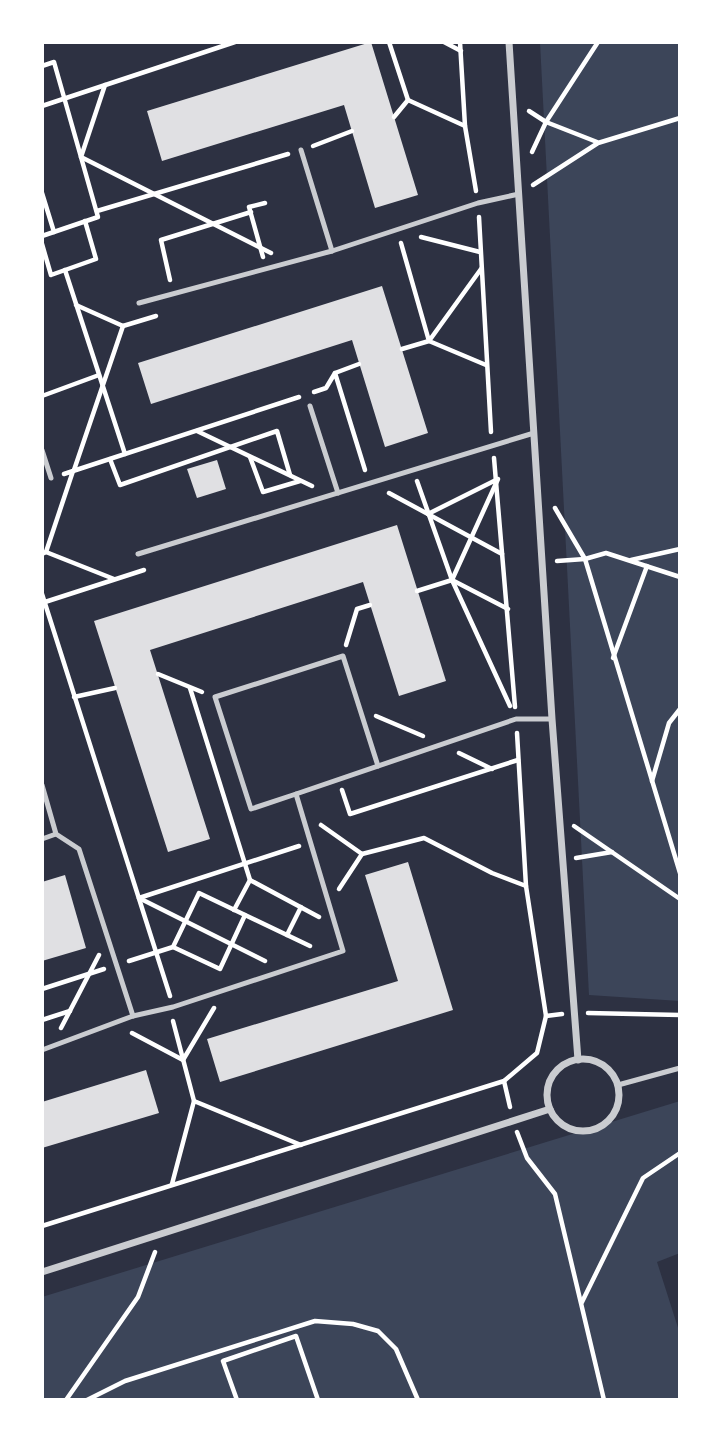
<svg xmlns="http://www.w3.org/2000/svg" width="722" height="1442" font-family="Helvetica,sans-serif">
	<rect width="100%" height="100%" fill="#2d3142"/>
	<!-- green -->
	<g fill="#3c4559">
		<path d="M540,42H680V1001L589,995Z"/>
		<path d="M680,1101V1253L657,1262L680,1334V1400H42V1297Z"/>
	</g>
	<!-- building -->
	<g fill="#e0e0e3">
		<path d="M371,42L418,195L375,208L344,105L162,161L147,111Z"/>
		<path d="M382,286L428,433L385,447L352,340L151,404L138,363Z"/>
		<path d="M217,460L226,489L197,498L187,469Z"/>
		<path d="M397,525L446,681L399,696L363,582L150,650L210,839L168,852L94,621Z"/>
		<path d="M408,862L453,1010L220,1082L207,1039L398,981L365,875Z"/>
		<path d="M65,875L86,948L42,961V882Z"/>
		<path d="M146,1070L159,1113L42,1148V1102Z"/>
	</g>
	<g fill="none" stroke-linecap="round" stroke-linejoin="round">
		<!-- path -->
		<g stroke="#fff" stroke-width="4.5">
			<path d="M389,42L408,100L465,126"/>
			<path d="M444,42L461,51"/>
			<path d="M460,42L465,126L476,191"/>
			<path d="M42,66L54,62L98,217L42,236"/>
			<path d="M105,85L81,157L271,253"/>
			<path d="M42,106L235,42"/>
			<path d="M529,111L546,122L597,142"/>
			<path d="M394,117L408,100"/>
			<path d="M313,146L352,131"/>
			<path d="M532,152L546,122L598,42"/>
			<path d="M533,185L598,143L680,118"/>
			<path d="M42,193L54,232"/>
			<path d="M97,211L288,154"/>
			<path d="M479,217L491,432"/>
			<path d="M421,237L480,252"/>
			<path d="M401,243L429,341L402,349"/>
			<path d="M42,244L51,275L96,259L85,221"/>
			<path d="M263,257L249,207L265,203"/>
			<path d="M481,269L429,341L486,365"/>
			<path d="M65,270L125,454"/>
			<path d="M170,280L161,240L251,212"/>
			<path d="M76,305L123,326L156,316"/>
			<path d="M335,373L359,364"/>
			<path d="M314,392L326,388L335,373L365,470"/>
			<path d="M42,396L99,375"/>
			<path d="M197,431L312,486"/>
			<path d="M250,457L263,492L300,481"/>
			<path d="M494,458L515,707"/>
			<path d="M110,459L120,485L277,431L290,475"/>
			<path d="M74,470L123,326"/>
			<path d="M73,471L299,397"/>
			<path d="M417,481L452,580L510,706"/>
			<path d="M389,493L502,554"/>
			<path d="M555,508L585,559L680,873"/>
			<path d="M428,514L498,479L452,580L508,609"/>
			<path d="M46,552L114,579"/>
			<path d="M42,554L46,552L73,471L64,474"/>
			<path d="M631,560L680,549"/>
			<path d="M557,561L585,559L606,553L680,577"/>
			<path d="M417,591L452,580"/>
			<path d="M42,594L170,996"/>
			<path d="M45,602L144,570"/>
			<path d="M346,645L357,609L370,605"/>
			<path d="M613,658L647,566"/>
			<path d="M158,674L202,692"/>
			<path d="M190,688L250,880"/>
			<path d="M74,697L115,688"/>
			<path d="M376,716L423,736"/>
			<path d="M459,753L492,769"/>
			<path d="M652,781L669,723L680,709"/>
			<path d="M342,790L350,814L518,760"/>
			<path d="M321,825L362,854L424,838L492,873L526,886"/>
			<path d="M574,826L680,899"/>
			<path d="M576,858L612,852"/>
			<path d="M339,889L362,854"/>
			<path d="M234,910L250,880L319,917"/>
			<path d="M287,935L301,907"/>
			<path d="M173,947L220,969L245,915"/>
			<path d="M129,961L173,947L199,893L310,946"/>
			<path d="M265,961L139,898L299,846"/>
			<path d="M42,989L104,969"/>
			<path d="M588,1013L680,1015"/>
			<path d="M546,1016L562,1014"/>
			<path d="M42,1020L70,1011"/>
			<path d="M173,1021L194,1101"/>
			<path d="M61,1028L99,955"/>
			<path d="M132,1033L183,1060L214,1008"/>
			<path d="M504,1081L510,1107"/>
			<path d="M517,1132L527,1158L555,1194L604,1400"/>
			<path d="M172,1184L194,1101L301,1145"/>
			<path d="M42,1226L504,1081L537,1053L546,1016L526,886L517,733"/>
			<path d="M582,1302L643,1178L680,1153"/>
			<path d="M66,1400L138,1297L155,1252"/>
			<path d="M87,1400L125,1381L315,1321L353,1324L378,1331L396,1349L418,1400"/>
			<path d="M237,1400L223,1361L296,1336L318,1400"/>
		</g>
		<!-- service -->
		<g stroke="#caccd0" stroke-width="5">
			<path d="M301,150L332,251"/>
			<path d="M139,303L332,251L478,203L519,194"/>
			<path d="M310,406L338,493"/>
			<path d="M42,450L51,478"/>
			<path d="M138,554L534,433"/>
			<path d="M42,785L56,834L79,849L133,1016"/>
			<path d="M296,794L251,809L215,697L343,656L378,766"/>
			<path d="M42,839L56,834"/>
			<path d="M42,1050L133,1016L173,1007L343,951L296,794L516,719H552"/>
			<path d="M618,1085L680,1068"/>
		</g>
		<!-- minor -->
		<g stroke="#caccd0" stroke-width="7">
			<path d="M509,42L552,719L578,1060"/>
			<circle cx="583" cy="1095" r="36"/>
			<path d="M42,1272L550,1109"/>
		</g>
	</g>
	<!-- border -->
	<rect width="722" height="1442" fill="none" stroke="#ffffff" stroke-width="88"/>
</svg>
